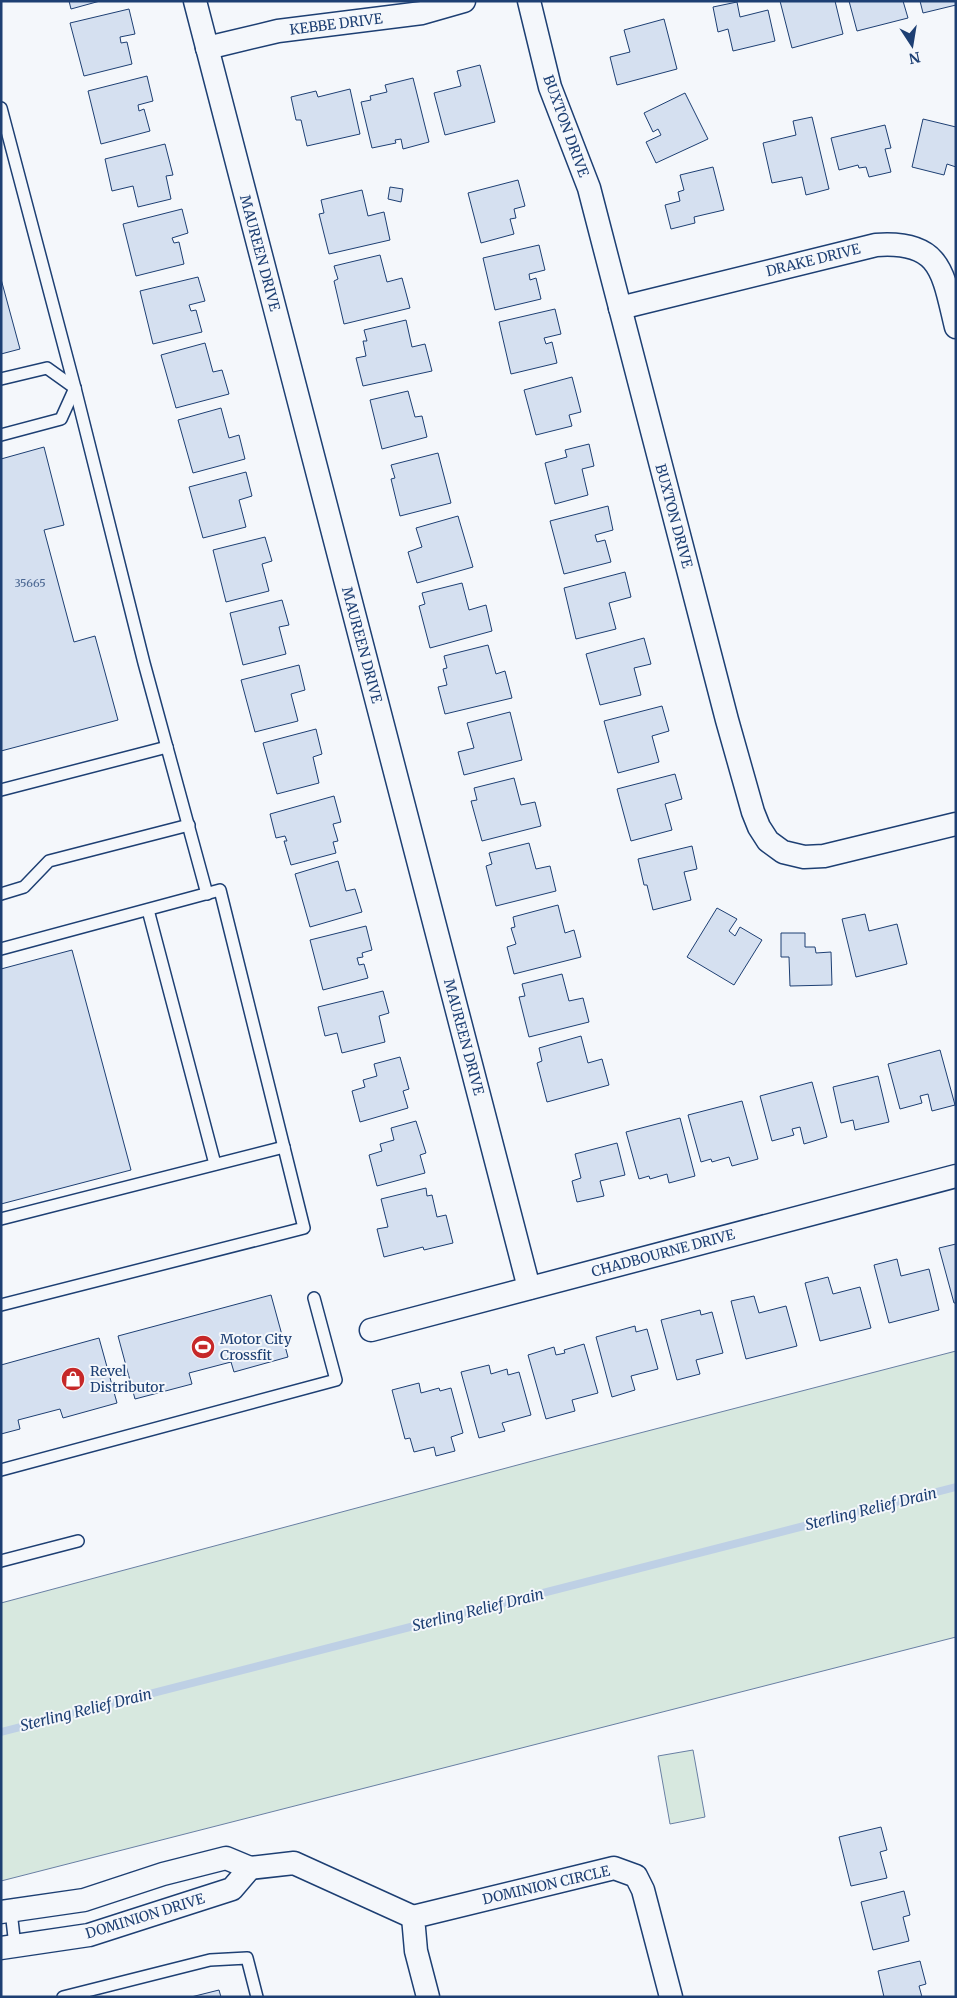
<svg xmlns="http://www.w3.org/2000/svg" width="957" height="1998" font-family="Merriweather,serif">
	<rect width="100%" height="100%" fill="#f4f7fb"/>
	<!-- green -->
	<g fill="#d7e8df" stroke="#687fa3">
		<path d="M956,1351V1637L1,1881V1603L555,1455Z"/>
		<path d="M693,1750L705,1817L670,1824L658,1756Z"/>
	</g>
	<g fill="none" stroke-linecap="round" stroke-linejoin="round">
		<!-- stream -->
		<path stroke="#bed0e5" stroke-width="8" d="M1,1732L956,1487"/>
	</g>
	<!-- building -->
	<g fill="#d5e0f0" stroke="#1d3f73">
		<path d="M69,1H100L71,9Z"/>
		<path d="M780,1H835L843,34L792,48Z"/>
		<path d="M849,1H903L908,18L857,31Z"/>
		<path d="M920,1H956V5L923,13Z"/>
		<path d="M737,2L740,17L768,10L775,41L733,51L728,29L718,32L713,7Z"/>
		<path d="M129,9L135,34L120,37L121,43L127,42L132,64L84,76L70,23Z"/>
		<path d="M664,19L677,69L617,85L610,57L630,52L624,30Z"/>
		<path d="M480,65L495,122L445,135L434,93L461,86L457,71Z"/>
		<path d="M147,76L153,101L138,105L139,111L144,109L150,131L101,144L88,91Z"/>
		<path d="M413,78L429,142L403,149L401,139L395,140L396,143L372,148L361,102L371,100L370,96L387,92L385,85Z"/>
		<path d="M350,89L360,134L307,146L301,120H296L291,97L316,91L318,97Z"/>
		<path d="M685,93L708,139L656,163L646,142L661,135L658,129L653,132L644,113Z"/>
		<path d="M812,117L829,189L806,195L802,177L772,183L763,143L796,135L793,121Z"/>
		<path d="M923,119L956,127V167L947,164L944,175L912,167Z"/>
		<path d="M885,125L891,148L885,149L891,172L869,177L866,167L859,168L858,165L839,170L831,138Z"/>
		<path d="M165,144L173,175L166,176L171,199L138,207L133,186L112,191L105,159Z"/>
		<path d="M713,167L724,210L694,217L695,223L671,229L665,205L680,201L678,192L684,190L680,175Z"/>
		<path d="M518,180L525,206L514,209L516,218L510,219L514,234L481,243L468,193Z"/>
		<path d="M390,187L403,189L401,202L388,199Z"/>
		<path d="M362,190L368,216L384,212L390,240L329,254L319,214L324,213L321,200Z"/>
		<path d="M182,209L188,233L172,238L174,243L179,242L184,264L136,276L123,224Z"/>
		<path d="M539,245L545,270L529,274L530,280L536,278L541,299L495,310L483,258Z"/>
		<path d="M380,255L387,282L402,278L410,308L344,324L334,281L338,279L334,266Z"/>
		<path d="M198,277L205,301L189,305L191,311L196,310L202,332L153,344L140,291Z"/>
		<path d="M1,279L20,349L1,354Z"/>
		<path d="M555,309L561,334L544,338L546,344L552,342L557,363L511,374L499,322Z"/>
		<path d="M406,320L412,347L425,344L432,371L363,386L356,358L366,356L363,341H367L364,330Z"/>
		<path d="M205,343L213,372L222,370L229,394L176,408L161,355Z"/>
		<path d="M572,377L581,412L569,415L572,426L536,435L524,390Z"/>
		<path d="M408,391L415,417L422,416L427,437L382,449L370,400Z"/>
		<path d="M221,408L229,438L239,435L245,459L193,473L178,420Z"/>
		<path d="M589,444L594,466L582,469L588,495L555,504L545,463L567,457L565,450Z"/>
		<path d="M44,447L64,525L44,530L74,642L95,636L118,720L1,751V459Z"/>
		<path d="M438,453L451,503L400,516L391,479L395,478L391,465Z"/>
		<path d="M246,472L252,496L239,500L246,527L203,538L189,487Z"/>
		<path d="M608,506L613,530L595,535L597,542L605,540L611,562L564,574L550,521Z"/>
		<path d="M458,516L473,567L417,583L408,552L422,547L416,528Z"/>
		<path d="M265,537L272,561L262,564L269,591L226,602L213,550Z"/>
		<path d="M625,572L631,597L609,603L616,629L576,639L564,588Z"/>
		<path d="M462,583L469,610L486,605L492,631L430,648L419,606L425,604L422,593Z"/>
		<path d="M282,600L289,625L279,627L286,654L243,665L230,613Z"/>
		<path d="M644,638L651,664L634,668L641,695L600,705L586,654Z"/>
		<path d="M488,645L496,674L505,671L512,698L445,714L438,687L447,685L443,669L447,668L444,656Z"/>
		<path d="M299,665L305,690L291,694L298,721L255,732L241,680Z"/>
		<path d="M662,706L669,731L652,736L659,762L618,773L604,721Z"/>
		<path d="M510,712L522,760L464,775L458,752L474,748L467,723Z"/>
		<path d="M316,729L322,754L313,757L319,783L277,794L263,743Z"/>
		<path d="M675,774L682,799L665,804L672,830L631,841L617,789Z"/>
		<path d="M514,778L521,805L535,802L541,826L482,841L471,801L477,800L474,788Z"/>
		<path d="M334,796L341,822L333,824L338,841L333,842L336,853L291,865L284,841H287L285,836L276,838L270,814Z"/>
		<path d="M529,843L536,869L550,866L556,891L496,906L486,866L492,864L489,853Z"/>
		<path d="M692,846L697,869L684,872L691,900L653,910L647,885H644L638,859Z"/>
		<path d="M338,861L346,891L355,889L362,912L310,927L295,874Z"/>
		<path d="M558,905L565,933L574,930L581,957L514,974L507,947L516,944L511,928L515,927L513,917Z"/>
		<path d="M717,908L737,919L729,931L735,936L740,927L762,940L734,985L687,957Z"/>
		<path d="M865,914L869,931L897,924L907,964L856,977L842,919Z"/>
		<path d="M366,926L372,950L362,953L363,957L357,958L359,965L364,964L368,978L323,990L310,940Z"/>
		<path d="M781,933H805V947H815L816,953L831,952L832,985L790,986L789,957H781Z"/>
		<path d="M72,950L131,1170L1,1204V969Z"/>
		<path d="M562,974L569,1001L583,998L589,1022L529,1037L519,997L525,996L522,984Z"/>
		<path d="M383,991L389,1013L379,1016L385,1042L342,1053L337,1033L325,1036L318,1007Z"/>
		<path d="M581,1036L588,1063L602,1059L609,1085L547,1102L537,1063L542,1061L539,1048Z"/>
		<path d="M940,1050L955,1105L932,1111L928,1094L920,1096L922,1103L900,1109L888,1064Z"/>
		<path d="M400,1057L409,1089L403,1091L408,1108L360,1122L352,1091L365,1087L363,1080L377,1076L374,1064Z"/>
		<path d="M878,1076L889,1122L855,1130L853,1120L841,1123L833,1087Z"/>
		<path d="M812,1082L827,1137L804,1144L800,1127L792,1129L794,1135L772,1141L760,1096Z"/>
		<path d="M742,1101L758,1159L732,1166L729,1157L712,1162L711,1159L701,1162L688,1115Z"/>
		<path d="M680,1118L695,1176L669,1183L667,1174L650,1179L649,1176L639,1179L626,1132Z"/>
		<path d="M416,1121L426,1153L420,1155L425,1173L377,1186L369,1155L382,1151L380,1144L394,1140L391,1128Z"/>
		<path d="M617,1143L625,1175L600,1181L604,1196L577,1202L572,1181L581,1178L575,1154Z"/>
		<path d="M426,1188L427,1196L432,1195L437,1217L446,1215L453,1243L424,1250L423,1247L384,1257L377,1229L388,1227L381,1199Z"/>
		<path d="M956,1244V1303H954L939,1248Z"/>
		<path d="M897,1259L901,1276L929,1269L939,1310L889,1323L874,1265Z"/>
		<path d="M828,1277L833,1294L860,1287L871,1328L820,1341L805,1283Z"/>
		<path d="M271,1295L288,1357L234,1372L231,1362L189,1373L192,1384L135,1399L118,1336Z"/>
		<path d="M754,1296L759,1313L786,1306L797,1346L746,1359L731,1301Z"/>
		<path d="M700,1310L701,1315L712,1312L723,1353L696,1360L700,1374L677,1380L661,1320Z"/>
		<path d="M635,1326L636,1332L647,1329L658,1369L631,1376L635,1390L612,1397L596,1337Z"/>
		<path d="M99,1338L117,1403L63,1418L60,1409L18,1420L20,1429L1,1434V1365Z"/>
		<path d="M584,1344L598,1393L572,1400L575,1411L546,1419L528,1355L554,1347L556,1355L565,1353L564,1350Z"/>
		<path d="M489,1365L491,1374L507,1369L508,1375L519,1372L531,1415L502,1423L505,1431L479,1438L461,1372Z"/>
		<path d="M419,1383L421,1393L439,1388L440,1391L451,1388L463,1433L451,1437L455,1451L436,1456L434,1447L414,1452L410,1438L405,1439L392,1390Z"/>
		<path d="M881,1827L887,1850L880,1852L887,1878L851,1886L839,1837Z"/>
		<path d="M904,1891L910,1915L903,1917L909,1941L873,1950L861,1902Z"/>
		<path d="M920,1961L926,1984L919,1986L922,1997H884L878,1971Z"/>
		<path d="M219,1990L221,1997H191Z"/>
	</g>
	<g fill="none" stroke-linecap="round" stroke-linejoin="round">
		<!-- lane casing -->
		<g stroke="#1d3f73" stroke-width="14">
			<g id="lane">
				<path d="M1,108L75,388L144,663L207,894"/>
				<path d="M1,379L47,368L75,388L61,419L1,435"/>
				<path d="M1,790L167,747"/>
				<path d="M1,894L24,887L49,861L189,825"/>
				<path d="M148,910L215,1164"/>
				<path d="M1,949L220,890L304,1228L1,1305"/>
				<path d="M1,1219L284,1147"/>
				<path d="M1,1470L336,1380L314,1298"/>
				<path d="M1,1561L78,1541"/>
				<path d="M11,1911L15,1946"/>
				<path d="M63,1997L210,1960L247,1958L257,1997"/>
			</g>
		</g>
		<!-- street casing -->
		<g stroke="#1d3f73" stroke-width="25">
			<g id="street">
				<path d="M195,1L529,1288"/>
				<path d="M529,1L550,87L589,188L727,720L753,812L759,827L768,841L783,852L804,857L824,856L956,824"/>
				<path d="M207,48L278,31L422,13L464,1"/>
				<path d="M620,308L876,245C942,240 943,274 956,327"/>
				<path d="M371,1330L956,1176"/>
				<path d="M250,1868L294,1863L413,1917"/>
				<path d="M1,1912L84,1900L163,1874L226,1858L250,1868L232,1889L89,1935L1,1948"/>
				<path d="M428,1997L416,1951L413,1917L614,1868L636,1876L643,1890L671,1997"/>
			</g>
		</g>
		<!-- lane -->
		<use href="#lane" stroke="#f4f7fb" stroke-width="11"/>
		<!-- street -->
		<use href="#street" stroke="#f4f7fb" stroke-width="22"/>
	</g>
	<!-- icons -->
	<defs>
		<g id="stadium-disc" transform="scale(1.25)"><circle r="9.5" fill="#c62828" stroke="#f4f7fb"/><path d="M0-5a6.5 5 0 1 0 0 10a6.5 5 0 1 0 0-10ZM-3.5-1.8h7v3.6h-7Z" fill="#fff"/></g>
		<g id="shop-disc" transform="scale(1.25)"><circle r="9.5" fill="#c62828" stroke="#f4f7fb"/><path d="M-5-2.5h2.3a2.7 3.5 0 0 1 5.4 0H5L5.5 6h-11ZM-1.5-2.5h3a1.5 2.3 0 0 0-3 0Z" fill="#fff"/></g>
	</defs>
	<g fill-rule="evenodd">
		<use href="#stadium-disc" x="203" y="1347"/>
		<use href="#shop-disc" x="73" y="1379"/>
	</g>
	<g text-anchor="middle" stroke-width="4" stroke-linejoin="round" paint-order="stroke">
		<!-- number labels -->
		<g font-size="11" fill="#4b6792">
			<text x="30" y="587">35665</text>
		</g>
		<!-- street labels -->
		<g font-size="14" fill="#1d3f73" stroke="#f4f7fb">
			<text transform="translate(336 24) rotate(-7)" y="5">KEBBE DRIVE</text>
			<text transform="translate(566 126) rotate(70)" y="5">BUXTON DRIVE</text>
			<text transform="translate(260 253) rotate(75)" y="5">MAUREEN DRIVE</text>
			<text transform="translate(813 260) rotate(-14)" y="5">DRAKE DRIVE</text>
			<text transform="translate(674 516) rotate(75)" y="5">BUXTON DRIVE</text>
			<text transform="translate(362 645) rotate(75)" y="5">MAUREEN DRIVE</text>
			<text transform="translate(464 1037) rotate(75)" y="5">MAUREEN DRIVE</text>
			<text transform="translate(663 1253) rotate(-15)" y="5">CHADBOURNE DRIVE</text>
			<text transform="translate(546 1885) rotate(-13)" y="5">DOMINION CIRCLE</text>
			<text transform="translate(145 1916) rotate(-17)" y="5">DOMINION DRIVE</text>
		</g>
		<!-- poi labels -->
		<g font-size="14" fill="#1d3f73" stroke="#f4f7fb" text-anchor="start">
			<text x="220" y="1344">Motor City<tspan x="220" dy="16">Crossfit</tspan></text>
			<text x="90" y="1376">Revel<tspan x="90" dy="16">Distributor</tspan></text>
		</g>
		<!-- water labels -->
		<g font-size="15" font-style="italic" fill="#1d3f73" stroke="#f4f7fb">
			<text transform="translate(871 1509) rotate(-14)" y="5">Sterling Relief Drain</text>
			<text transform="translate(478 1610) rotate(-14)" y="5">Sterling Relief Drain</text>
			<text transform="translate(86 1710) rotate(-14)" y="5">Sterling Relief Drain</text>
		</g>
	</g>
	<!-- border -->
	<rect width="957" height="1998" fill="none" stroke="#1d3f73" stroke-width="5"/>
	<!-- north arrow -->
	<g transform="translate(912 45) rotate(168)" stroke="#f4f7fb" stroke-width="4" paint-order="stroke">
	<path d="M0-4L9 19L0 12L-9 19Z" fill="#1d3f73"/>
	<text y="-8" font-size="14" font-weight="bold" text-anchor="middle" fill="#1d3f73">N</text>
	</g>
</svg>
